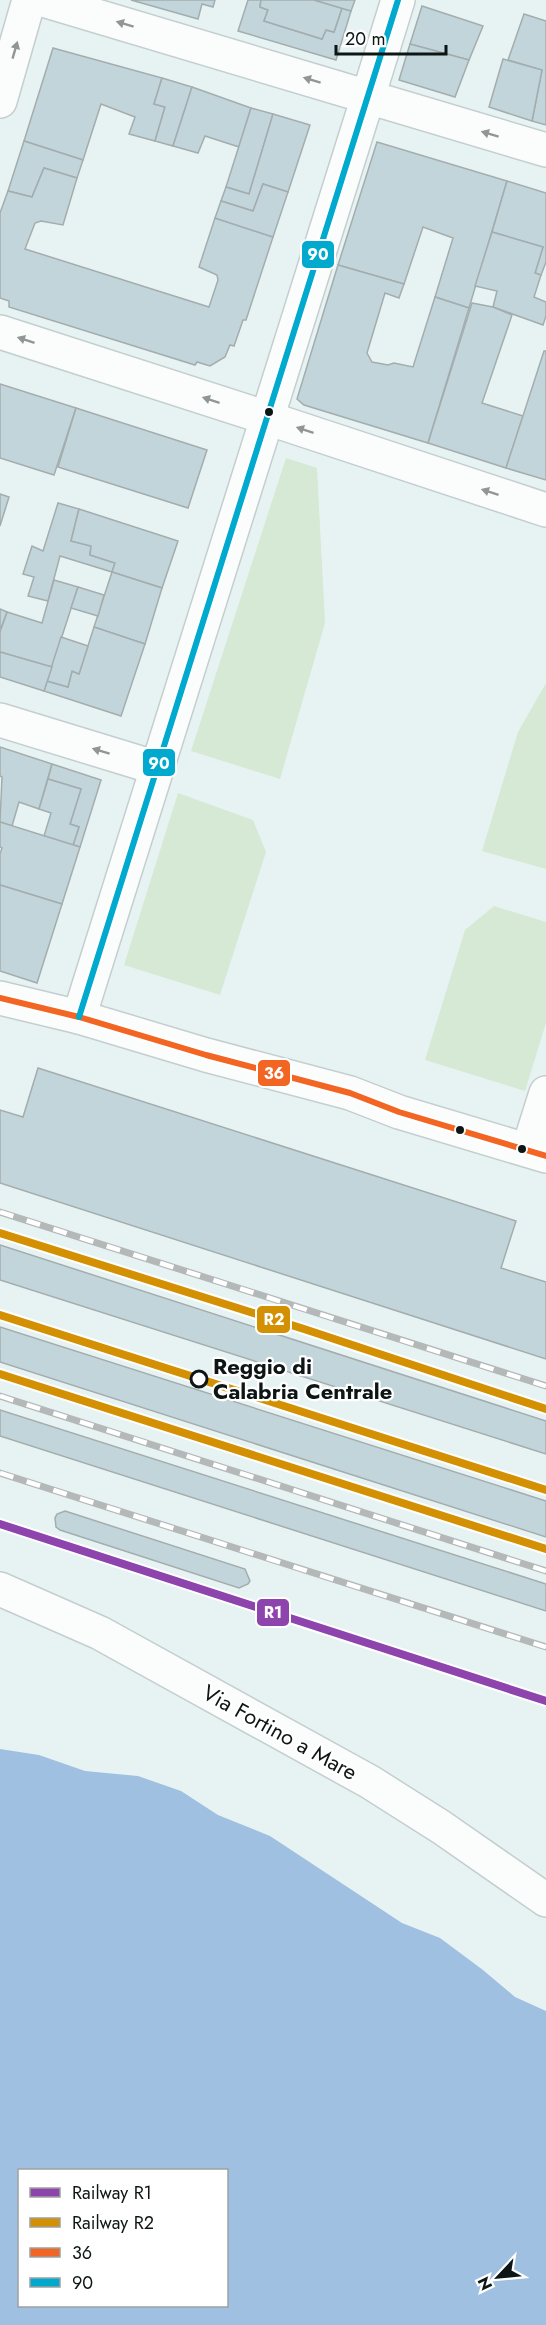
<svg xmlns="http://www.w3.org/2000/svg" width="546" height="2325" font-family="Jost,sans-serif">
	<rect width="100%" height="100%" fill="#e7f3f3"/>
	<!-- green -->
	<g fill="#d5e9d5">
		<path d="M286,458L317,468L325,623L280,779L191,751Z"/>
		<path d="M546,683V869L482,851L518,732Z"/>
		<path d="M178,793L253,820L266,852L220,995L124,965Z"/>
		<path d="M494,906L546,922V1023L525,1091L425,1060L465,930Z"/>
	</g>
	<!-- water -->
	<path fill="#a0c0e1" fill-rule="evenodd" d="M0,1749L39,1755L85,1771L138,1776L181,1791L218,1815L270,1836L402,1923L440,1938L483,1970L515,1997L546,2011V2325H0ZM20,2170H226V2306H20Z"/>
	<!-- building -->
	<g fill="#c2d5da" stroke="#a4adae" stroke-width="1.5">
		<path d="M131,0H215L213,7L202,4L198,19Z"/>
		<path d="M248,0H261L260,7L268,10L264,21L322,39L326,30L334,32L342,8L351,11L336,60L238,31Z"/>
		<path d="M261,0H314L342,8L334,32L326,30L322,39L264,21L268,10L260,7Z"/>
		<path d="M314,0H355L351,11Z"/>
		<path d="M422,6L483,26L469,60L410,44Z"/>
		<path d="M524,14L546,21V125L532,121L542,70L508,60Z"/>
		<path d="M410,44L469,60L455,97L399,80Z"/>
		<path d="M53,48L162,78L154,104L165,107L155,141L129,134L135,117L101,104L83,160L24,141Z"/>
		<path d="M503,59L542,70L532,121L489,107Z"/>
		<path d="M162,78L192,87L173,146L155,141L165,107L154,104Z"/>
		<path d="M192,87L251,108L239,147L205,136L198,153L173,146Z"/>
		<path d="M251,108L273,114L249,194L226,187Z"/>
		<path d="M273,114L310,125L288,192L263,184L253,211L221,201L226,187L249,194Z"/>
		<path d="M24,141L83,160L77,178L44,168L32,197L8,191Z"/>
		<path d="M377,142L507,181L469,308L435,297L453,238L423,227L404,284L338,265Z"/>
		<path d="M44,168L77,178L63,225L41,221L35,223L25,249L209,307L218,280L217,275L199,267L215,218L273,237L246,320H243L234,346L230,345L225,357L210,366L197,362L195,365L9,307V301L0,298V213L8,191L32,197Z"/>
		<path d="M507,181L546,193V262L541,275L535,273L543,247L492,232Z"/>
		<path d="M263,184L288,192L273,237L215,218L221,201L253,211Z"/>
		<path d="M492,232L543,247L535,273L541,275L534,297L546,302V316L543,325L493,307L497,291L475,286Z"/>
		<path d="M338,265L404,284L399,298L385,293L367,353L372,362L388,365L394,363L413,367L435,297L469,308L428,443L304,405L297,399Z"/>
		<path d="M472,303L493,307L512,315L482,403L523,416L506,468L428,443Z"/>
		<path d="M544,351H546V480L506,468Z"/>
		<path d="M0,384L76,408L54,475L0,458Z"/>
		<path d="M76,408L207,450L188,508L58,467Z"/>
		<path d="M0,494L9,497L0,526Z"/>
		<path d="M58,503L79,509L71,541L91,546L90,555L115,563L112,572L60,556L48,601L28,596L34,577L23,574L32,546L43,551Z"/>
		<path d="M79,509L178,541L162,588L112,572L115,563L90,555L91,546L71,541Z"/>
		<path d="M112,572L162,588L145,644L94,627Z"/>
		<path d="M54,580L78,587L52,667L0,652V632L7,612L42,623Z"/>
		<path d="M78,587L104,595L98,616L71,608Z"/>
		<path d="M0,609L7,612L1,628H0Z"/>
		<path d="M94,627L145,644L121,716L44,691L47,681L68,687L72,671L79,674Z"/>
		<path d="M61,637L88,646L79,674L72,671L68,687L47,681Z"/>
		<path d="M0,652L52,667L44,691L0,677Z"/>
		<path d="M0,747L52,764L39,809L19,802L12,826L0,822L2,777L0,776Z"/>
		<path d="M52,764L101,780L80,847L73,845L79,827L70,824L81,789L48,779Z"/>
		<path d="M48,779L81,789L70,824L79,827L73,845L44,836L51,813L39,809Z"/>
		<path d="M0,822L80,847L62,904L0,885V854L2,848L0,847Z"/>
		<path d="M0,885L62,904L37,983L0,971Z"/>
		<path d="M38,1068L516,1221L501,1268L546,1282V1359L0,1183V1110L23,1117Z"/>
		<path d="M0,1245L546,1421V1454L0,1280Z"/>
		<path d="M0,1327L546,1501V1537L0,1362Z"/>
		<path d="M0,1410L546,1584V1611L0,1436Z"/>
		<path d="M65,1511L245,1569L250,1581L248,1584L239,1588L60,1530L56,1527L55,1518L57,1514Z"/>
	</g>
	<g fill="none" stroke-linecap="round" stroke-linejoin="round">
		<!-- pedestrian casing -->
		<g stroke="#c5cece" stroke-width="36">
			<path id="pedestrian" d="M0,332L267,418"/>
		</g>
		<!-- minor casing -->
		<g stroke="#c5cece" stroke-width="36">
			<g id="minor">
				<path d="M398,0L368,97L546,150"/>
				<path d="M0,101L29,0"/>
				<path d="M0,720L157,768"/>
				<path d="M528,1150L546,1093"/>
				<path d="M0,1589L100,1633L370,1782L441,1827L546,1900"/>
			</g>
		</g>
		<!-- primary casing -->
		<g stroke="#c5cece" stroke-width="36">
			<g id="primary">
				<path d="M43,0L368,97L79,1017"/>
				<path d="M267,418L546,510"/>
				<path d="M0,998L79,1017L206,1055L350,1093L399,1112L546,1156"/>
			</g>
		</g>
		<!-- pedestrian -->
		<use href="#pedestrian" stroke="#fbfdfd" stroke-width="33"/>
		<!-- minor -->
		<use href="#minor" stroke="#fbfdfd" stroke-width="33"/>
		<!-- primary -->
		<use href="#primary" stroke="#fbfdfd" stroke-width="33"/>
		<!-- rail casing -->
		<g stroke="#b5b8b8" stroke-width="7">
			<g id="rail">
				<path d="M0,1212L546,1386"/>
				<path d="M0,1233L304,1329L546,1409"/>
				<path d="M0,1374L546,1549"/>
				<path d="M0,1396L546,1571"/>
				<path d="M0,1473L546,1647"/>
				<path d="M0,1524L546,1701"/>
			</g>
		</g>
		<!-- rail -->
		<use href="#rail" stroke="#fff" stroke-width="4.5" stroke-dasharray="14" stroke-linecap="butt"/>
		<!-- bus-1 casing -->
		<g stroke="#fff" stroke-width="10">
			<path id="bus-1" d="M0,998L79,1017L206,1055L350,1093L399,1112L546,1156"/>
		</g>
		<!-- bus-2 casing -->
		<g stroke="#fff" stroke-width="10">
			<path id="bus-2" d="M79,1017L398,0"/>
		</g>
		<!-- bus-1 -->
		<use href="#bus-1" stroke="#f26522" stroke-width="6"/>
		<!-- bus-2 -->
		<use href="#bus-2" stroke="#00a9ce" stroke-width="6"/>
		<!-- rail-1 casing -->
		<g stroke="#fff" stroke-width="12">
			<path id="rail-1" d="M0,1524L546,1701"/>
		</g>
		<!-- rail-2 casing -->
		<g stroke="#fff" stroke-width="12">
			<g id="rail-2">
				<path d="M0,1233L304,1329L546,1409"/>
				<path d="M0,1315L546,1490"/>
				<path d="M0,1374L546,1549"/>
			</g>
		</g>
		<!-- rail-1 -->
		<use href="#rail-1" stroke="#8e44ad" stroke-width="8"/>
		<!-- rail-2 -->
		<use href="#rail-2" stroke="#d49003" stroke-width="8"/>
	</g>
	<!-- one-way arrows -->
	<defs><path id="oneway-solid" d="M-6-.8H1V-3.2L6.5 0L1 3.2V.8H-6Z" transform="scale(1.5)"/></defs>
	<g fill="#909595">
		<use href="#oneway-solid" transform="translate(125 24) rotate(-163)"/>
		<use href="#oneway-solid" transform="translate(15 50) rotate(-74)"/>
		<use href="#oneway-solid" transform="translate(312 80) rotate(-163)"/>
		<use href="#oneway-solid" transform="translate(490 134) rotate(-163)"/>
		<use href="#oneway-solid" transform="translate(26 340) rotate(-162)"/>
		<use href="#oneway-solid" transform="translate(211 400) rotate(-162)"/>
		<use href="#oneway-solid" transform="translate(305 430) rotate(-162)"/>
		<use href="#oneway-solid" transform="translate(490 492) rotate(-162)"/>
		<use href="#oneway-solid" transform="translate(101 751) rotate(-163)"/>
	</g>
	<!-- markers -->
	<g fill="#0d1515" stroke="#fff" stroke-width="2">
		<circle cx="269" cy="412" r="5"/>
		<circle cx="460" cy="1130" r="5"/>
		<circle cx="522" cy="1149" r="5"/>
	</g>
	<circle fill="#fff" stroke="#0d1515" stroke-width="3" cx="199" cy="1379" r="8"/>
	<g text-anchor="middle" stroke-width="4.5" stroke-linejoin="round" paint-order="stroke">
		<!-- stop labels -->
		<g font-size="22" font-weight="bold" fill="#0d1515" stroke="#fff" text-anchor="start">
			<text x="213" y="1374">Reggio di<tspan x="213" dy="25">Calabria Centrale</tspan></text>
		</g>
		<!-- street labels -->
		<g font-size="22" fill="#0d1515" stroke="#fff">
			<text transform="translate(280 1732) rotate(29)" y="8">Via Fortino a Mare</text>
		</g>
	</g>
	<g stroke="#fff" stroke-width="2">
		<rect x="301" y="240" width="34" height="29" rx="6" fill="#00a9ce"/>
		<rect x="142" y="748" width="34" height="29" rx="6" fill="#00a9ce"/>
		<rect x="257" y="1059" width="34" height="28" rx="6" fill="#f26522"/>
		<rect x="256" y="1305" width="35" height="29" rx="6" fill="#d49003"/>
		<rect x="256" y="1598" width="34" height="29" rx="6" fill="#8e44ad"/>
	</g>
	<g font-size="16" text-anchor="middle" font-weight="bold" fill="#fff">
		<text x="318" y="260">90</text>
		<text x="159" y="769">90</text>
		<text x="274" y="1079">36</text>
		<text x="274" y="1325">R2</text>
		<text x="273" y="1618">R1</text>
	</g>
	<!-- legend -->
	<rect x="18" y="2169" width="210" height="138" fill="#ffffff" stroke="#9ea1a1" stroke-width="1.5"/>
	<rect x="30" y="2188" width="30" height="9" fill="#8e44ad" stroke="#9ea1a1" stroke-width="1.5"/>
	<text x="72" y="2199" font-size="18" fill="#0d1515">Railway R1</text>
	<rect x="30" y="2218" width="30" height="9" fill="#d49003" stroke="#9ea1a1" stroke-width="1.5"/>
	<text x="72" y="2229" font-size="18" fill="#0d1515">Railway R2</text>
	<rect x="30" y="2248" width="30" height="9" fill="#f26522" stroke="#9ea1a1" stroke-width="1.5"/>
	<text x="72" y="2259" font-size="18" fill="#0d1515">36</text>
	<rect x="30" y="2278" width="30" height="9" fill="#00a9ce" stroke="#9ea1a1" stroke-width="1.5"/>
	<text x="72" y="2289" font-size="18" fill="#0d1515">90</text>
	<!-- north arrow -->
	<g transform="translate(498 2277) rotate(244)" stroke="#ffffff" stroke-width="4.5" paint-order="stroke">
	<path d="M0-4.5L10 22L0 15L-10 22Z" fill="#0d1515"/>
	<text y="-9" font-size="16" font-weight="bold" text-anchor="middle" fill="#0d1515">N</text>
	</g>
	<!-- scale -->
	<path d="M336 45v9h110v-9" fill="none" stroke="#0d1515" stroke-width="3"/>
	<text x="345" y="45" font-size="18" fill="#0d1515" stroke="#ffffff" stroke-width="4.5" paint-order="stroke">20 m</text>
</svg>
